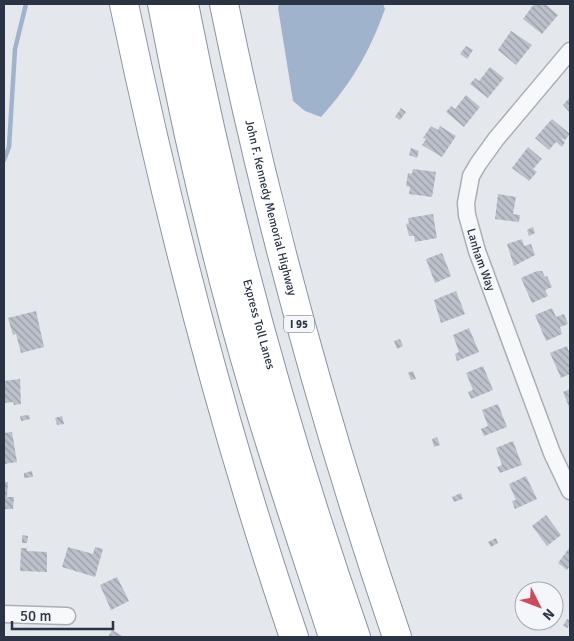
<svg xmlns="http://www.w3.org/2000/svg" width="574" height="641" font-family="Signika,sans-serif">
	<defs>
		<pattern id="building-back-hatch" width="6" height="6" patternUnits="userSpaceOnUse" patternTransform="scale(1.25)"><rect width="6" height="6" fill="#bbc0ca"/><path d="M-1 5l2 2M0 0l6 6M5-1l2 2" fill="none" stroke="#989da6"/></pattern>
	</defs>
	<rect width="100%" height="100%" fill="#e4e7ec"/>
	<!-- water -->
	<path fill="#9fb4cc" d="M279,4H383L385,9C370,51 351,84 321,117L305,111L293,101L278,8Z"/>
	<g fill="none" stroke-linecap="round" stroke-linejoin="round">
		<!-- stream -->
		<path stroke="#9fb4cc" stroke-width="4.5" d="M4,160L9,147L15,49L26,4"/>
	</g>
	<!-- building -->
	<g fill="url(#building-back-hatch)">
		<path d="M534,4H545L558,15L542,34L523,19Z"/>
		<path d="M511,31L532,45L516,65L498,50Z"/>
		<path d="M466,46L473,50L467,59L460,54Z"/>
		<path d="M490,67L504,78L488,98L470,84L475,78L479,81Z"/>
		<path d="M466,95L480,107L464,127L446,112L451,106L455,109Z"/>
		<path d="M570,97V113L563,105Z"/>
		<path d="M401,108L406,112L400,120L395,117Z"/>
		<path d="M552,119L570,134L565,140L560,138L565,142L562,147L556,142L549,150L535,138Z"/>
		<path d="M431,126L438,130L440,126L456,136L442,157L422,145L426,139L423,138Z"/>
		<path d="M528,147L542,159L533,169L537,172L529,181L512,168Z"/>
		<path d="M411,148L419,151L417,158L409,155Z"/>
		<path d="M413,169L436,172L432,197L409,194L410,187L406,186L408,173L412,174Z"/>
		<path d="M498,194L516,197L513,214L520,215L519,222L495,219Z"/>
		<path d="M433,214L437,238L415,242L414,236H409L406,224L409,223L408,218Z"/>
		<path d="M533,227L535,233L529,236L527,230Z"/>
		<path d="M522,239L524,246L531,244L535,255L514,266L507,244Z"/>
		<path d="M442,253L451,276L435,283L426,259Z"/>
		<path d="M537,271H542L545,277L547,276L552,287L545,290L548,296L532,303L521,278Z"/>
		<path d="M456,291L465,314L441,323L434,300Z"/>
		<path d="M552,308L556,317L564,314L568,324L560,327L562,334L546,341L535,315Z"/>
		<path d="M36,311L44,347L21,353L16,334L13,335L8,318Z"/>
		<path d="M469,328L479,352L457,361L455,354L459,352L453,335Z"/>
		<path d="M400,339L403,346L397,349L394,341Z"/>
		<path d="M567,346L570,355V374L561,378L550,353Z"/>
		<path d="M483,366L493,390L471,399L468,392L473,390L466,373Z"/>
		<path d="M413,371L416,379L411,380L408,373Z"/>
		<path d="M20,379L21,404L14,405L13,402L5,403L4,381Z"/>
		<path d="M570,389V409L563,392Z"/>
		<path d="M498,404L507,427L484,436L481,429L488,426L482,410Z"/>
		<path d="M29,415L30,419L21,421L20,416Z"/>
		<path d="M62,416L64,424L57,425L55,418Z"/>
		<path d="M12,432L17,462L4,464V433Z"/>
		<path d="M437,437L440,445L434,447L432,439Z"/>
		<path d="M513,441L522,465L500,473L497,467L502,465L496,448Z"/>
		<path d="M32,471L33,477L24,478V473Z"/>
		<path d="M526,476L537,499L515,509L512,501L516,500L509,484Z"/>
		<path d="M4,482H8L7,497H14L13,509H4Z"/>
		<path d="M461,493L463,499L454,502L452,497Z"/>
		<path d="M546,515L561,535L547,546L532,526Z"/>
		<path d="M22,535L28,536L27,543H22Z"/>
		<path d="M496,538L498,543L491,547L488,542Z"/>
		<path d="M68,547L93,554L95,547L103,549L95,577L62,567Z"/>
		<path d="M570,547V566L567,570L558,563Z"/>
		<path d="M21,548H27V551L47,552V572L20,571Z"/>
		<path d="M117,577L129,601L111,610L100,585Z"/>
		<path d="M567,619L570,621L568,628L563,626Z"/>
		<path d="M112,630L124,637H108Z"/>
	</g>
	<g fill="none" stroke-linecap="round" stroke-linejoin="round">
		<!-- minor casing -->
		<g stroke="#a9aeb7" stroke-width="19">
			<g id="minor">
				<path id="s1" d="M570,51L496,139L478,164L471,176L466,203L467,215L477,251L552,453L570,491"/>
				<path d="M4,614L67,616"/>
			</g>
		</g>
		<!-- motorway casing -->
		<g stroke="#8b94a3" stroke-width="30">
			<g id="motorway">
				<path d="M124,4C169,218 223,430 294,637"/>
				<path d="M162,4C187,135 217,265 255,393C279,475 307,556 333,637"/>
				<path id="s2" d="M184,4C226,219 284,431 356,637"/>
				<path id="s3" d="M224,4C268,219 326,429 397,637"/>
			</g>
		</g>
		<!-- minor -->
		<use href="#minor" stroke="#f7f8fa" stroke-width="16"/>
		<!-- motorway -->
		<use href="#motorway" stroke="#fff" stroke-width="28"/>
	</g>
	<g text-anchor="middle" stroke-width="5" stroke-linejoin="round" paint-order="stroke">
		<!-- shield labels -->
		<rect fill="#f4f6f9" stroke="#676e7b" stroke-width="1" x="284" y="315.5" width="30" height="17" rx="4"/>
		<g font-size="11" font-weight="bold" fill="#2b3445">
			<text x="299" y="328">I 95</text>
		</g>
		<!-- street labels -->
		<g font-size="12" fill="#2b3445" stroke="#f4f6f9">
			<text dy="4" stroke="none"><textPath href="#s3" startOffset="209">John F. Kennedy Memorial Highway</textPath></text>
			<text dy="4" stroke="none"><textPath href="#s1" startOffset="246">Lanham Way</textPath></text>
			<text dy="4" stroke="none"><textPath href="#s2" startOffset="329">Express Toll Lanes</textPath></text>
		</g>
	</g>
	<!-- border -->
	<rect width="574" height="641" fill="none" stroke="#2b3445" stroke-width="10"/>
	<!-- north arrow -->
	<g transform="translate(539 606) rotate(132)"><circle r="24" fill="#f4f6f9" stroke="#a4a8b1"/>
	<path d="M0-4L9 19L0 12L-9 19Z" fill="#d1495b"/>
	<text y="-8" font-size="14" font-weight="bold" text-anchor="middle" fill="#2b3445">N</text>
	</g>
	<!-- scale -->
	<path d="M12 621v8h101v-8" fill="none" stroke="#2b3445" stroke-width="2.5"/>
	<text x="20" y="621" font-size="15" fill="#2b3445" stroke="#f4f6f9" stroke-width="4" paint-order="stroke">50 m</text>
</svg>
